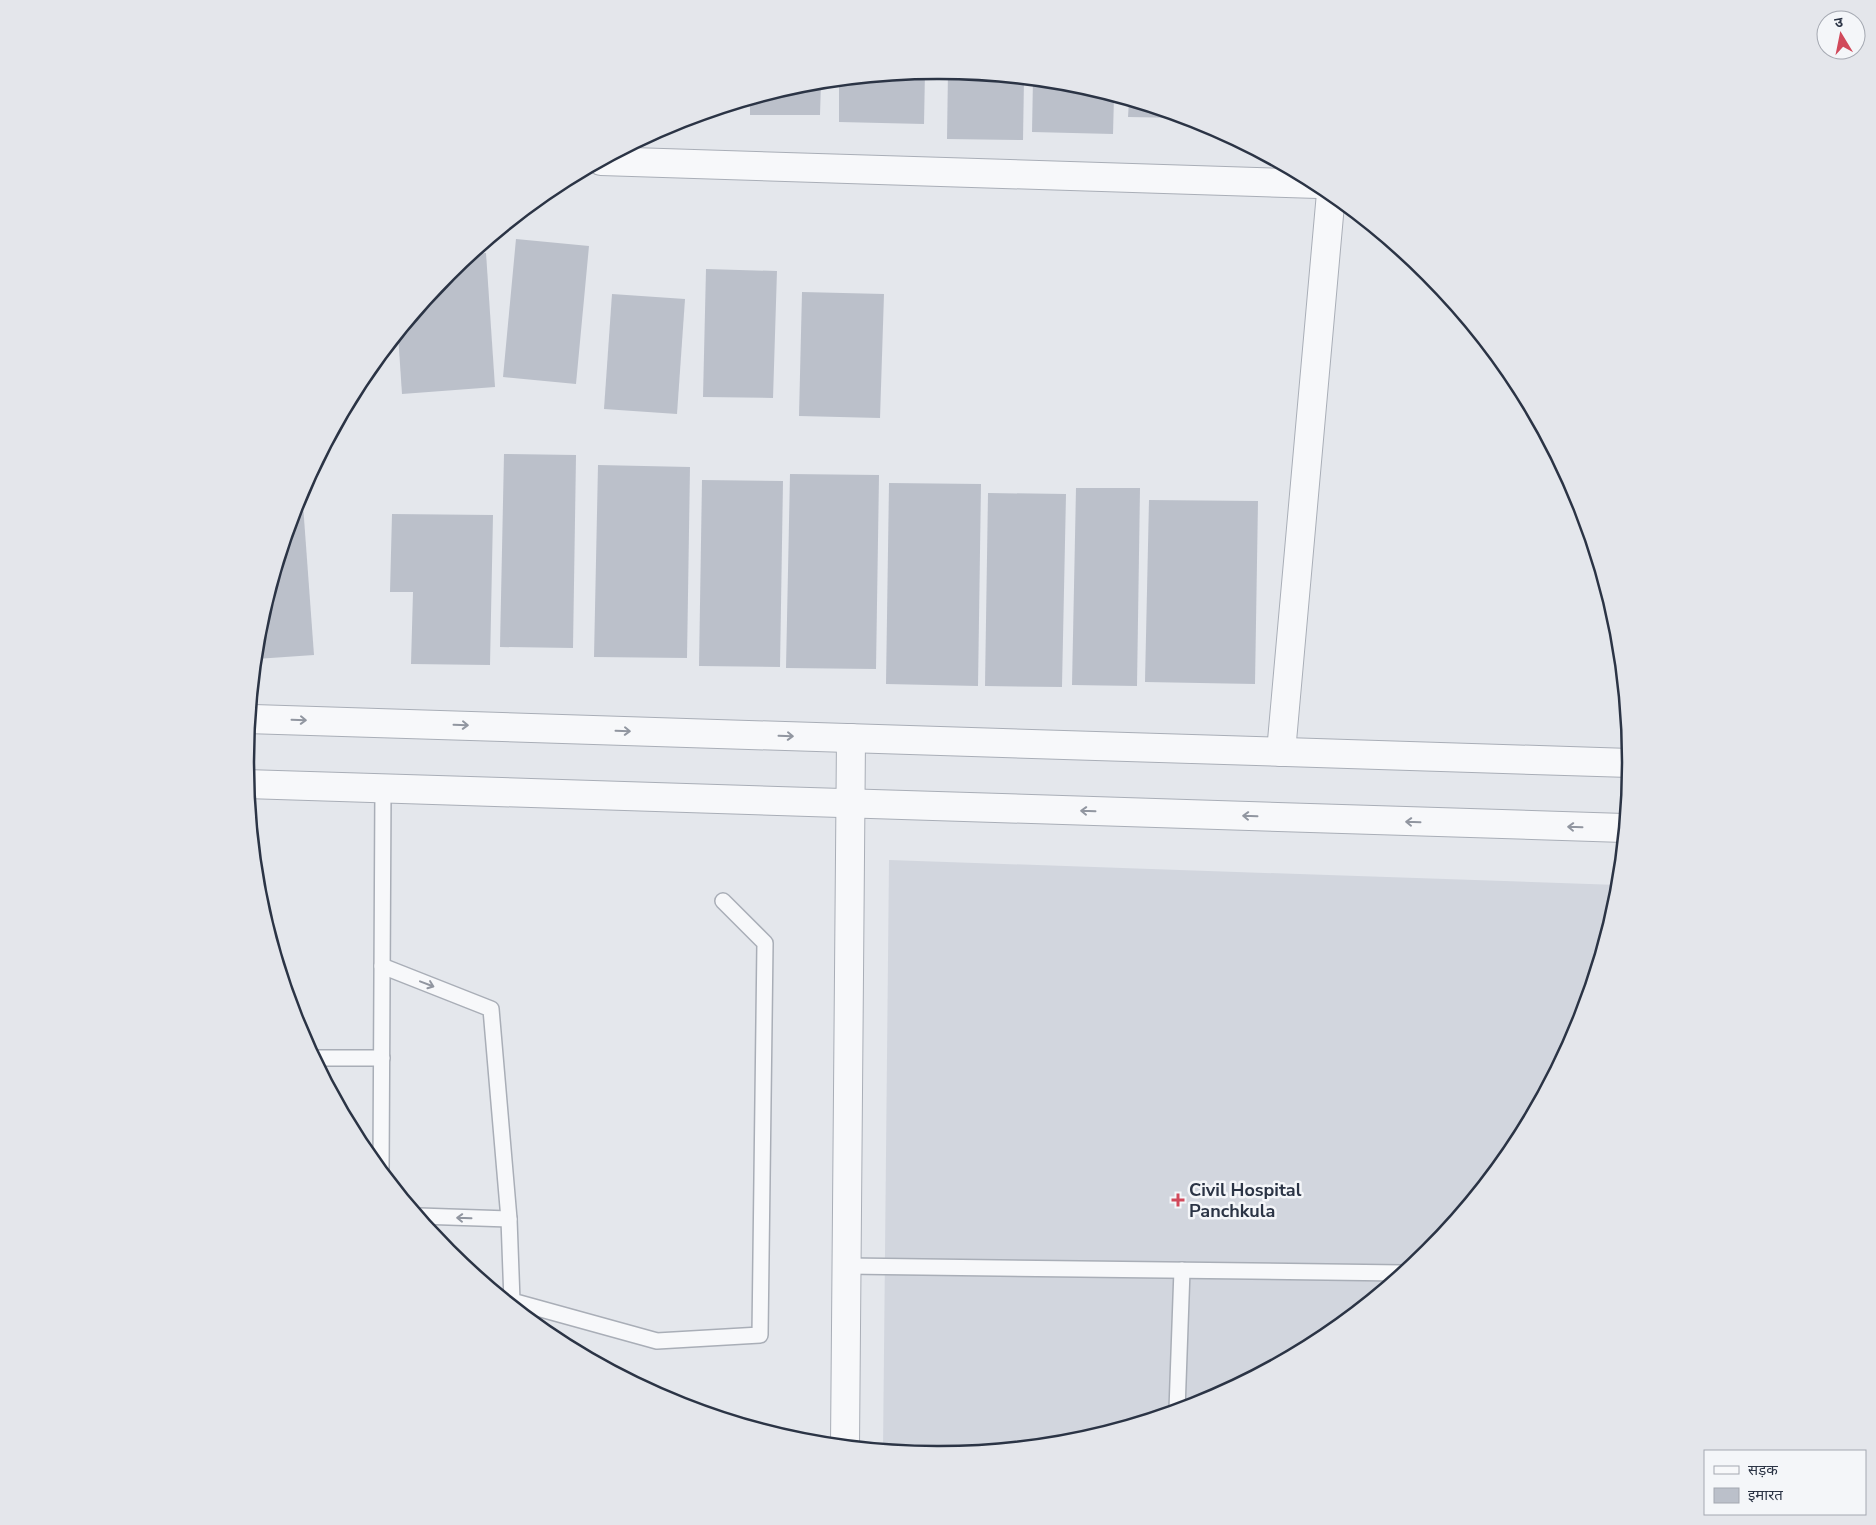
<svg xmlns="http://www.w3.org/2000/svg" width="1876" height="1525" font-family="'Nunito Sans','Noto Sans Devanagari',sans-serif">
	<rect width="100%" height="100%" fill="#e4e7ec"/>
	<!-- built -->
	<path fill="#d2d6de" d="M889,860L1618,885L1617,898L1578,1028L1514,1147L1427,1252L1322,1338L1203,1402L1073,1442L938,1455L883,1450Z"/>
	<!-- building -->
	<g fill="#bbc0ca">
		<path d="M925,71L924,124L839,122V80Z"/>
		<path d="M948,71L1024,78L1023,140L947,139Z"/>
		<path d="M1033,79L1073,83L1114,96L1113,134L1032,132Z"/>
		<path d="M821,82L820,115H750V99L803,83Z"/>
		<path d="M1129,100L1185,117V118L1128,117Z"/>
		<path d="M516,239L589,246L576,384L503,377Z"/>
		<path d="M486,253L495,387L402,394L398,334L449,273L471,254Z"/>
		<path d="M706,269L777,271L773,398L703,397Z"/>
		<path d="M802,292L884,294L880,418L799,416Z"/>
		<path d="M612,294L685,299L677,414L604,409Z"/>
		<path d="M504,454L576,455L573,648L500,647Z"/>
		<path d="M598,465L690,467L687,658L594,657Z"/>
		<path d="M790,474L879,475L876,669L786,668Z"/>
		<path d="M702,480L783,481L780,667L699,666Z"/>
		<path d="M889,483L981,484L978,686L886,684Z"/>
		<path d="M1076,488H1140L1137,686L1072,685Z"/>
		<path d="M302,491L314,655L256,659L259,627L298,497Z"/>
		<path d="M988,493L1066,494L1062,687L985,686Z"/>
		<path d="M1149,500L1258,501L1255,684L1145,682Z"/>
		<path d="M392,514L493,515L490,665L411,664L413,592H390Z"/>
	</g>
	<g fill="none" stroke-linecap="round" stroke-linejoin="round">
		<!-- lane casing -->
		<g stroke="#a9aeb7" stroke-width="18">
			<g id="lane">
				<path d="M382,966L491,1009L509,1219L512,1301L657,1341L760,1335L765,943L723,901"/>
				<path d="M315,1058H382"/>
				<path d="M381,1171L383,788"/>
				<path d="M419,1216L509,1219"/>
				<path d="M847,1266L1402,1273"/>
				<path d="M1177,1410L1182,1270"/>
			</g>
		</g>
		<!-- street casing -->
		<g stroke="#a9aeb7" stroke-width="30">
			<g id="street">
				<path d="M601,161L1318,184"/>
				<path d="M250,719L1630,763"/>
				<path d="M1281,752L1331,193"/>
				<path d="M248,784L1624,828"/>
				<path d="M845,1446L851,738"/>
			</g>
		</g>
		<!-- lane -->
		<use href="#lane" stroke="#f7f8fa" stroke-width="15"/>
		<!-- street -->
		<use href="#street" stroke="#f7f8fa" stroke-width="28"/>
	</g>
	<!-- one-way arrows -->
	<defs><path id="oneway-shaft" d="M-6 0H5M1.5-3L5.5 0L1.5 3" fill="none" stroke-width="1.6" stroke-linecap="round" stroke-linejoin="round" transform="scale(1.25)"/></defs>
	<g stroke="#9196a0">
		<use href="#oneway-shaft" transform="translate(299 720) rotate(2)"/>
		<use href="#oneway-shaft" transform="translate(461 725) rotate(2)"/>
		<use href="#oneway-shaft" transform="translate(623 731) rotate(2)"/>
		<use href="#oneway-shaft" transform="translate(786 736) rotate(2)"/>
		<use href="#oneway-shaft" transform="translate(1088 811) rotate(-178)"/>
		<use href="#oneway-shaft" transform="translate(1250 816) rotate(-178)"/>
		<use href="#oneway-shaft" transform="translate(1413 822) rotate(-178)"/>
		<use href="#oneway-shaft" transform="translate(1575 827) rotate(-178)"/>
		<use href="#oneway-shaft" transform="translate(427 984) rotate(21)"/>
		<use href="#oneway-shaft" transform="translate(464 1218) rotate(-178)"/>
	</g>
	<!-- markers -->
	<path fill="#d1495b" stroke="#f4f6f9" stroke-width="2" d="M1175.5 1192.5h5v5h5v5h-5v5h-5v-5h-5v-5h5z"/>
	<g text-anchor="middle" stroke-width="5" stroke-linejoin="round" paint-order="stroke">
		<!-- poi labels -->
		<g font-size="18" font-weight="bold" fill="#2b3445" stroke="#f4f6f9" text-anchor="start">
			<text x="1189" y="1196">Civil Hospital<tspan x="1189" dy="21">Panchkula</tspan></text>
		</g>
	</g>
	<!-- crop -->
	<path d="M0 0H1876V1525H0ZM937 79H939A683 683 0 0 1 1622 762V763A683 683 0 0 1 939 1446H937A683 683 0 0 1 254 763V762A683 683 0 0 1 937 79Z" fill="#e4e6eb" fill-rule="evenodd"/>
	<path fill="none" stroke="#2b3445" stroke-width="2.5" d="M937 79H939A683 683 0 0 1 1622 762V763A683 683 0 0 1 939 1446H937A683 683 0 0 1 254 763V762A683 683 0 0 1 937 79Z"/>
	<!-- legend -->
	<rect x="1704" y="1450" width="162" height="65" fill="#f4f6f9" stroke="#a4a8b1"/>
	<rect x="1714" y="1466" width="25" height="8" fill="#f7f8fa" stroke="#a4a8b1"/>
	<text x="1748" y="1475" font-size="15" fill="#2b3445">सड़क</text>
	<rect x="1714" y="1488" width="25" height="15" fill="#bbc0ca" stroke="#a4a8b1"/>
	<text x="1748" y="1500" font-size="15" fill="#2b3445">इमारत</text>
	<!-- north arrow -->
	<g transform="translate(1841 35) rotate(350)"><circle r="24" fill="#f4f6f9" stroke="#a4a8b1"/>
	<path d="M0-4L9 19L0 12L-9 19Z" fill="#d1495b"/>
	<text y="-8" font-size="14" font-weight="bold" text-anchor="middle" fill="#2b3445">उ</text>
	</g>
</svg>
